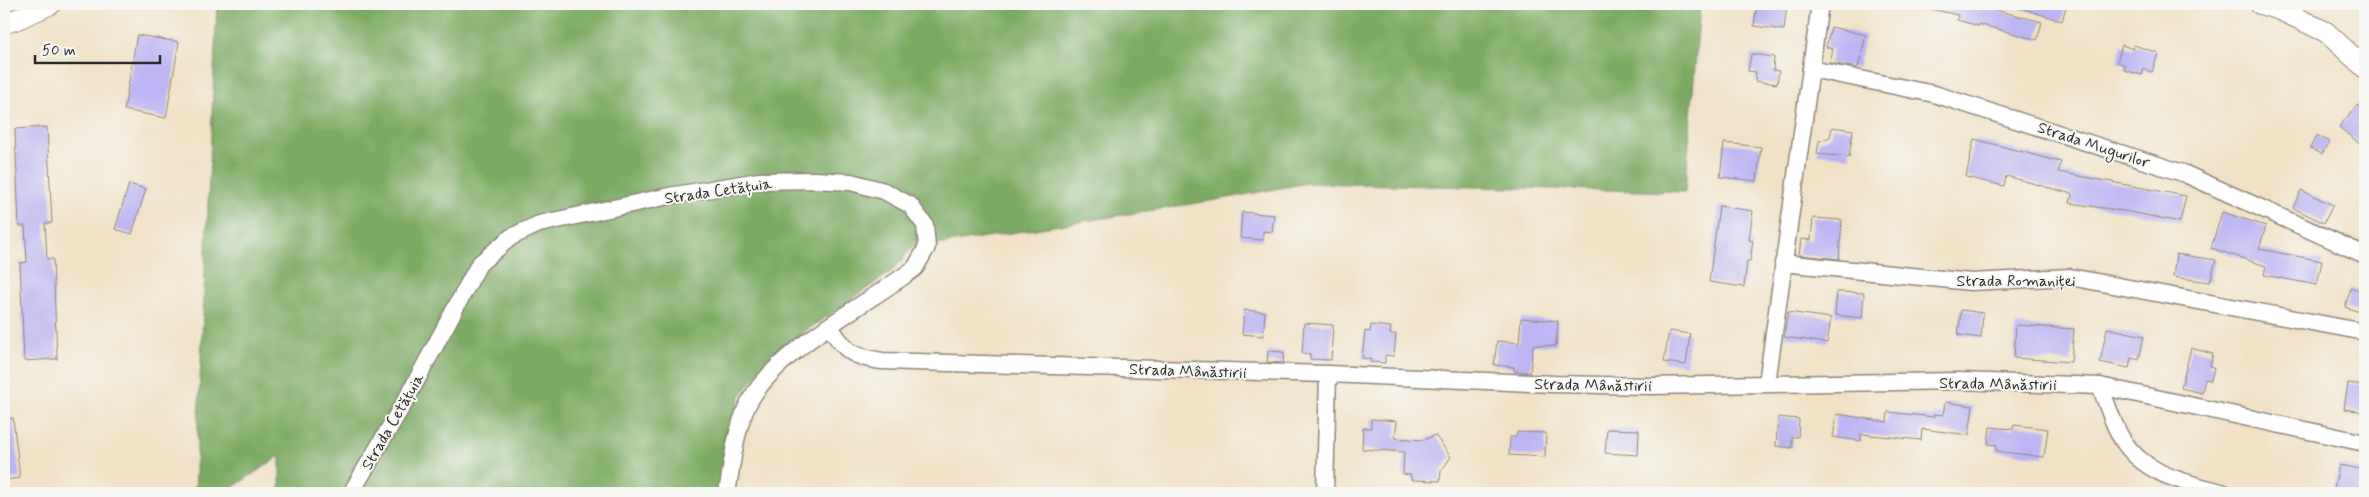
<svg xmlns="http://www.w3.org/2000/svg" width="2369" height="497" font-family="Mynerve,sans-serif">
	<rect width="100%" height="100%" fill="#f6f6f2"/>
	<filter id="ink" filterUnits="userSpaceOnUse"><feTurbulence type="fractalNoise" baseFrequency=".02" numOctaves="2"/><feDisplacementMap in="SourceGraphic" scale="10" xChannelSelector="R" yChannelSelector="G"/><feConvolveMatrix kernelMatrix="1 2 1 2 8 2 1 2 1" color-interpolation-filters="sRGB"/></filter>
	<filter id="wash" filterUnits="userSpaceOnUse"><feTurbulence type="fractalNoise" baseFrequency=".0096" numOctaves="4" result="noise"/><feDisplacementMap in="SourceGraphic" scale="20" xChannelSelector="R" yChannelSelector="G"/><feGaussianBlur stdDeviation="1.12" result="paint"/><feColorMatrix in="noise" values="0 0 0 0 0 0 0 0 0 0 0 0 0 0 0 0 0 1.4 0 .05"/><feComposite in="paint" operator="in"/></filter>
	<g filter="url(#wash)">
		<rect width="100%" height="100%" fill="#f1e2c7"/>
		<!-- forest -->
		<path fill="#7caa62" stroke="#546a46" d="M217,4H1700L1685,192L1307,183L1228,198L911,249L892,271L777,351L740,396L717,493H280V456L224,493H195Z"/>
		<g id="blocks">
			<!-- building -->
			<g fill="#bcb4f3">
				<path d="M1757,4H1787L1784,30L1754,26Z"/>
				<path d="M1931,4H1972L2042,22L2037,40L1979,24V26L1957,20L1958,15L1931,9Z"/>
				<path d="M2017,4H2067L2062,21L2017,7Z"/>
				<path d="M1831,27L1866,35L1858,68L1830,63L1833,49L1826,47Z"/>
				<path d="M137,35L179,42L166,118L124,110Z"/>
				<path d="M2122,45L2133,49L2134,45L2158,53L2152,72L2144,69L2142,75L2124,70L2125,65L2117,62Z"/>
				<path d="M1751,54L1774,57L1773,70L1779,71L1777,84L1755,81L1756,72L1748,71Z"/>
				<path d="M2357,105L2365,111V148L2339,127Z"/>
				<path d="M47,127L52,223H45L47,259H53L57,359L24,361L20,263L27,262L25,226H19L15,129Z"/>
				<path d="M1832,127L1853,130L1849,157L1817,154L1819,141L1830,137Z"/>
				<path d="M2317,135L2329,142L2322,154L2310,148Z"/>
				<path d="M1974,139L2061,162L2058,172L2186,196L2180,222L2130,212L2070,203L2072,194L2006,176L2004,186L1966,177Z"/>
				<path d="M1724,143L1761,147L1757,181L1720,177Z"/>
				<path d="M129,184L146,189L132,234L115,229Z"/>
				<path d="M2301,190L2333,205L2324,223L2293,208Z"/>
				<path d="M1719,206L1753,211L1749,240L1753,241L1750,261H1747L1744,287L1709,282Z"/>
				<path d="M1242,212L1274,215L1272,232L1263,231V240L1240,238Z"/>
				<path d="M2222,212L2266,226L2259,249L2322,261L2317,285L2264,275L2266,266L2211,248Z"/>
				<path d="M1813,218L1842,220L1839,259L1799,255L1801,239L1811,240Z"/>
				<path d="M2176,254L2216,260L2210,282L2173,277Z"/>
				<path d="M2351,288L2365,293V314L2345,307Z"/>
				<path d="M1837,292L1864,293L1862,318L1835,315Z"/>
				<path d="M1244,310L1265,312L1263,336L1242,334Z"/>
				<path d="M1961,310L1983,313L1981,338L1958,335Z"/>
				<path d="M1788,312L1831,318L1827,343L1784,337Z"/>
				<path d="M1521,318L1558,321L1556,346L1533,345L1530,373L1514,371V367L1494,365L1497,341L1519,343Z"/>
				<path d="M1304,323L1333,325L1331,360L1310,359V354L1302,353Z"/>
				<path d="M1371,325L1391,327L1390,334H1396L1394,356L1385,355V363L1370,362L1371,359L1362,358L1365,331L1370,332Z"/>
				<path d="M2016,325L2074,329L2071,362L2014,358Z"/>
				<path d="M2107,328L2144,336L2139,360L2131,358L2129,368L2100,362Z"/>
				<path d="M1669,331L1690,334L1686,365L1664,362Z"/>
				<path d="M2191,348L2213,354L2210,366L2214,367L2211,380L2205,379L2202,393L2181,388Z"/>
				<path d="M1268,351L1284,352L1283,363L1267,362Z"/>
				<path d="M2348,383L2365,385V412L2344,409Z"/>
				<path d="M1945,402L1973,406L1969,435L1922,429L1921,440L1861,434V441L1833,437L1837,414L1887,422L1888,412L1934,417V414L1943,415Z"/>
				<path d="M1778,417L1799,419L1798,437H1792V448L1776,446Z"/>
				<path d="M13,418L20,478L4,480V419Z"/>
				<path d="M1371,419L1397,421L1395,438L1424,440L1435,435L1451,457L1441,471L1440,481L1411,480V475L1403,474L1404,452L1362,449L1363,428H1371Z"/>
				<path d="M2014,425L2048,429L2044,457L1996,451L1997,445L1988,444L1990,427L2013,429Z"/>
				<path d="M1607,429L1639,430L1638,455L1605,453Z"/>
				<path d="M1517,432L1546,433L1545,457L1509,455L1510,437H1516Z"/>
				<path d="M2339,465L2365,470V493H2333Z"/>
			</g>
		</g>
	</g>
	<g filter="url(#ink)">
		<use href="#blocks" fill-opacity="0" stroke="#8e8679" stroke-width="1"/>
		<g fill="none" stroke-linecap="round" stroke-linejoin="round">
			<!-- minor casing -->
			<g stroke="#8e8679" stroke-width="19">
				<g id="minor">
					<path d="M1811,69L1934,94L2183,173L2365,255"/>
					<path d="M1783,263L1971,282L2070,277L2365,332"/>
					<path d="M830,327C847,353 851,356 882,361L1328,374L1554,384L1649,386L1959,381L2100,386L2365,443"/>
					<path d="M1767,383L1820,4"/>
					<path d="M2100,386C2107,403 2112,423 2122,439C2145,476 2186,482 2224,493"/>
					<path d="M351,493L407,398L479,264L511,237L539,224L669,196L759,181L815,180L851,182L884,191L910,205L925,225L927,247L915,268C866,305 776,350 748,404C735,431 732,465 727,493"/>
					<path d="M1325,493L1328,374"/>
				</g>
			</g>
			<!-- tertiary casing -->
			<g stroke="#8e8679" stroke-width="22">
				<g id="tertiary">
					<path d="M2260,4L2280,10L2326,32L2365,68"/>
					<path d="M4,23L15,20L51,4"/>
				</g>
			</g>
			<!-- minor -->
			<use href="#minor" stroke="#fff" stroke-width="16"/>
			<!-- tertiary -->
			<use href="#tertiary" stroke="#fff" stroke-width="20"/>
		</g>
	</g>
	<g text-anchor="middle" stroke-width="4" stroke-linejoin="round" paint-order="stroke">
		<!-- street labels -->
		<g font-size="16" fill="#2b2b2b" stroke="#f6f6f2">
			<text transform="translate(2094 144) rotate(18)" y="6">Strada Mugurilor</text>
			<text transform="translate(718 190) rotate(-8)" y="6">Strada Cetățuia</text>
			<text x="2016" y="286">Strada Romaniței</text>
			<text transform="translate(1188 370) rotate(2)" y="6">Strada Mânăstirii</text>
			<text transform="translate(1998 383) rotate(1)" y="6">Strada Mânăstirii</text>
			<text transform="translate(1593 384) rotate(1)" y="6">Strada Mânăstirii</text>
			<text transform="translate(392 421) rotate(-60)" y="6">Strada Cetățuia</text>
		</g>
	</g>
	<!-- margin -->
	<rect width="2369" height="497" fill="none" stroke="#f6f6f2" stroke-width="20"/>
	<!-- scale -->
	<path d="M35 55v8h125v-8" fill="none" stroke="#2b2b2b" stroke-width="2.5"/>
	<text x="42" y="55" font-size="15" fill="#2b2b2b" stroke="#f6f6f2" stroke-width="4" paint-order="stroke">50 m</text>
</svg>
